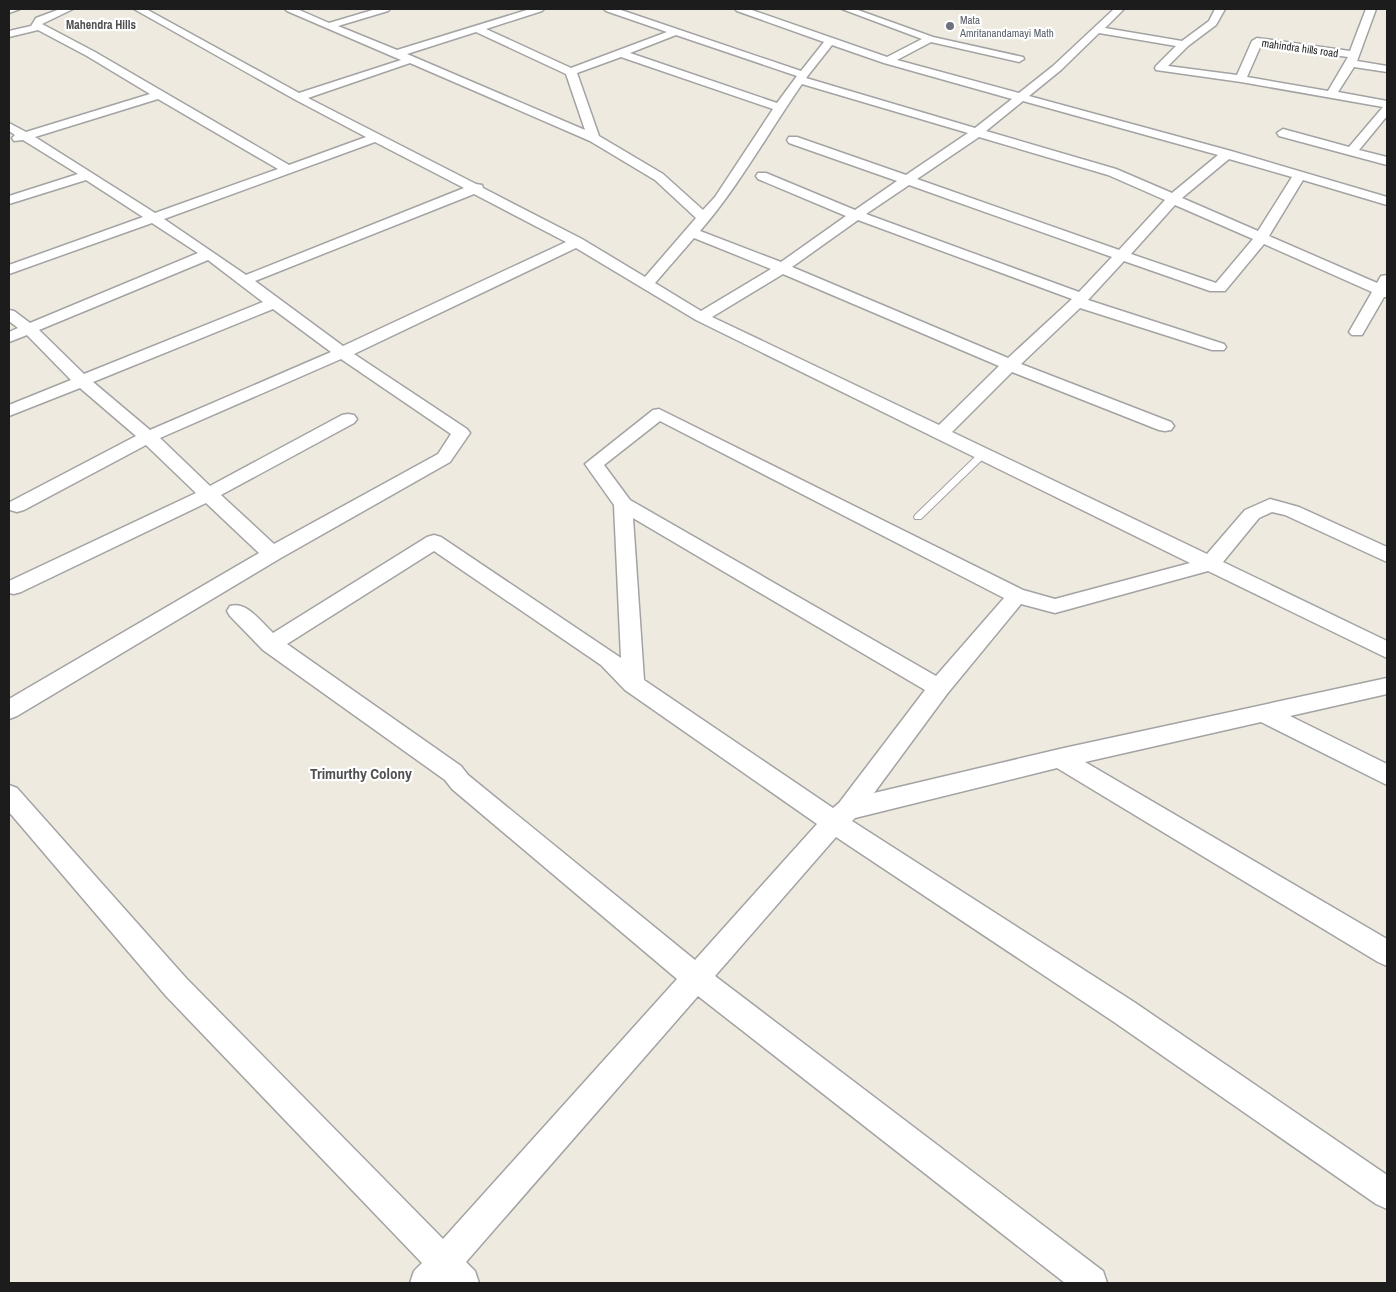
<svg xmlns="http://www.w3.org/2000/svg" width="1396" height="1292" font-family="'Archivo Narrow',sans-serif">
	<rect width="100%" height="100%" fill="#eeeae0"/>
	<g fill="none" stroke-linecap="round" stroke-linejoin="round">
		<!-- lane casing -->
		<g stroke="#a3a3a3" stroke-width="2">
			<path id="lane" d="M983,451L987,454L986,456L921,519H915L914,517L915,515L980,452Z"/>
		</g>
		<!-- street casing -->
		<g stroke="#a3a3a3" stroke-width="3">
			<g id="street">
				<path d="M9,9H20L9,13Z"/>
				<path d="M60,9H73L42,24L95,52L289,165L366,137L294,99L134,9H146L299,93L401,60L287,11L285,9H297L329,23L376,9H390L388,11L338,26L397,50L530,9H544L542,11L486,29L571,68L667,32L606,11L604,9H618L801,71L824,42L737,11L735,9H749L887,57L922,39L842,9H855L933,37L1023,57L1024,59L1019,62L931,42L897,60L1019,93L1053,66L1114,9H1124L1105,28L1182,41L1209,21L1215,9H1225L1216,25L1188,46L1168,66L1237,75L1252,41L1257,38L1350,51L1366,9H1376L1357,61L1387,66V72L1354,67L1338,92L1387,101V116L1359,150L1387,157V165L1279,136L1277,133L1283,129L1349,147L1383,107L1241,82L1156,70L1155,68L1156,66L1176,46L1099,33L1061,70L1029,96L1231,151L1387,197V205L1303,180L1269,236L1377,283L1381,276L1387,275V297H1384L1362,335H1352L1349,332L1372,292L1264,244L1225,291H1210L1124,261L1088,300L1224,344L1226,347L1224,350H1212L1080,308L1021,364L1171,422L1174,426L1171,430L1165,431L1159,430L1012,372L952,432L1207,554L1245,510L1270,499L1299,507L1387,547V562L1285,515L1272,512L1259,518L1223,562L1387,641V658L1208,571L1055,613L1021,604L947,694L874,793L1064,748L1387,678V694L1290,716L1387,764V785L1261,722L1085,762L1387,939V966L1378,962L1057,768L855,818L852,821L1134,1002L1387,1175V1209L1376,1204L1114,1022L836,837L715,976L1103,1271L1107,1283H1065L698,996L466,1262L475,1271L479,1283H410L414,1271L422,1263L166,996L9,812V785L17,788L186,978L443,1239L677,979L452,789L445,780L263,650L230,616L227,611L230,606C247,601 261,622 273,633L427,537L434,535L441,537L621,658L614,505L585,464L653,410L659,409L1023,590L1055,599L1190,563L696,320L576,248L354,354L467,429L470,433L450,462L279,559L17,716L9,719V699L259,553L206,503L21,592L14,594L9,593V581L196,493L146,445L24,510L17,512L10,510L9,508L10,502L136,436L80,388L9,416V405L71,380L27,335L9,342V332L18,328L9,321V310L14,311L30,323L198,253L152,223L9,274V265L143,217L86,180L9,204V196L78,174L23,140L14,141L12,138L15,135L9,131V123L26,132L150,94L87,56L38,30L9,37V31L31,26L36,18ZM476,32L566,74L585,130L407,54ZM676,35L797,76L777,103L630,53ZM832,45L884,63L1012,99L975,128L806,78ZM1261,45L1348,57L1328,91L1247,77ZM621,57L773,109L715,197L703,210L663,174L599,136L577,73ZM410,63L590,141L655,180L696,218L645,277L582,239L483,188L482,185L476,184L308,98ZM802,84L968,133L906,175L797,137H789L787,140L789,143L897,181L855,210L766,173H758L756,176L758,179L846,216L781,262L700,231C739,186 768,133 802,84ZM158,99L278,169L155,213L35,137ZM1023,101L1218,155L1172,193L1116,169L986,131ZM979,137L1108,175L1165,200L1119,250L917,179ZM375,142L464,188L246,275L164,219ZM1229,159L1292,177L1258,231L1182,198ZM909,185L1112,257L1079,292L866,214ZM474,194L566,242L343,346L255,281ZM1175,205L1253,239L1216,283L1131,254ZM858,220L1072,299L1008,358L792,267ZM694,238L771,269L701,311L655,283ZM208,260L263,302L84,374L39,330ZM783,274L999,366L939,425L712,317ZM273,309L331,352L150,430L93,382ZM341,359L451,434L438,454L274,544L221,495L354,423L357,419L354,415L348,414L342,415L210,486L160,438ZM660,421L1004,598L936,676L630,500L604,465ZM633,518L925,690L839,803L833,808L644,680ZM434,551L601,665L625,690L817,824L695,960L468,775L461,766L287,644Z"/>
			</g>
		</g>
		<!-- lane -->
		<use href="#lane" fill="#fff" fill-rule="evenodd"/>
		<!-- street -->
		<use href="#street" fill="#fff" fill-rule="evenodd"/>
	</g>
	<!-- markers -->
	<circle fill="#6b7280" stroke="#fff" stroke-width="2" cx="950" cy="26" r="5"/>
	<g text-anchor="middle" stroke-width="4.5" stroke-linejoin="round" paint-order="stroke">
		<!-- far-worship labels -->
		<g font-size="11" fill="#5b616d" stroke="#fff" text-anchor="start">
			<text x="960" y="24">Mata<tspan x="960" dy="13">Amritanandamayi Math</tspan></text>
		</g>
		<!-- far-street labels -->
		<g font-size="11" fill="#1c1c1c" stroke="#fff">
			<text transform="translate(1300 48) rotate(8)" y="4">mahindra hills road</text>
		</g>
		<!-- far-neighbourhood labels -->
		<g font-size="12" font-weight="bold" fill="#4f4f4f" stroke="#fff">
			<text x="101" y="29">Mahendra Hills</text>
		</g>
		<!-- neighbourhood labels -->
		<g font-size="15" font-weight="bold" fill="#4f4f4f" stroke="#fff">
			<text x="361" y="779">Trimurthy Colony</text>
		</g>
	</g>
	<!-- border -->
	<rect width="1396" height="1292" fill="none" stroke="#1c1c1c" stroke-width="20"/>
</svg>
